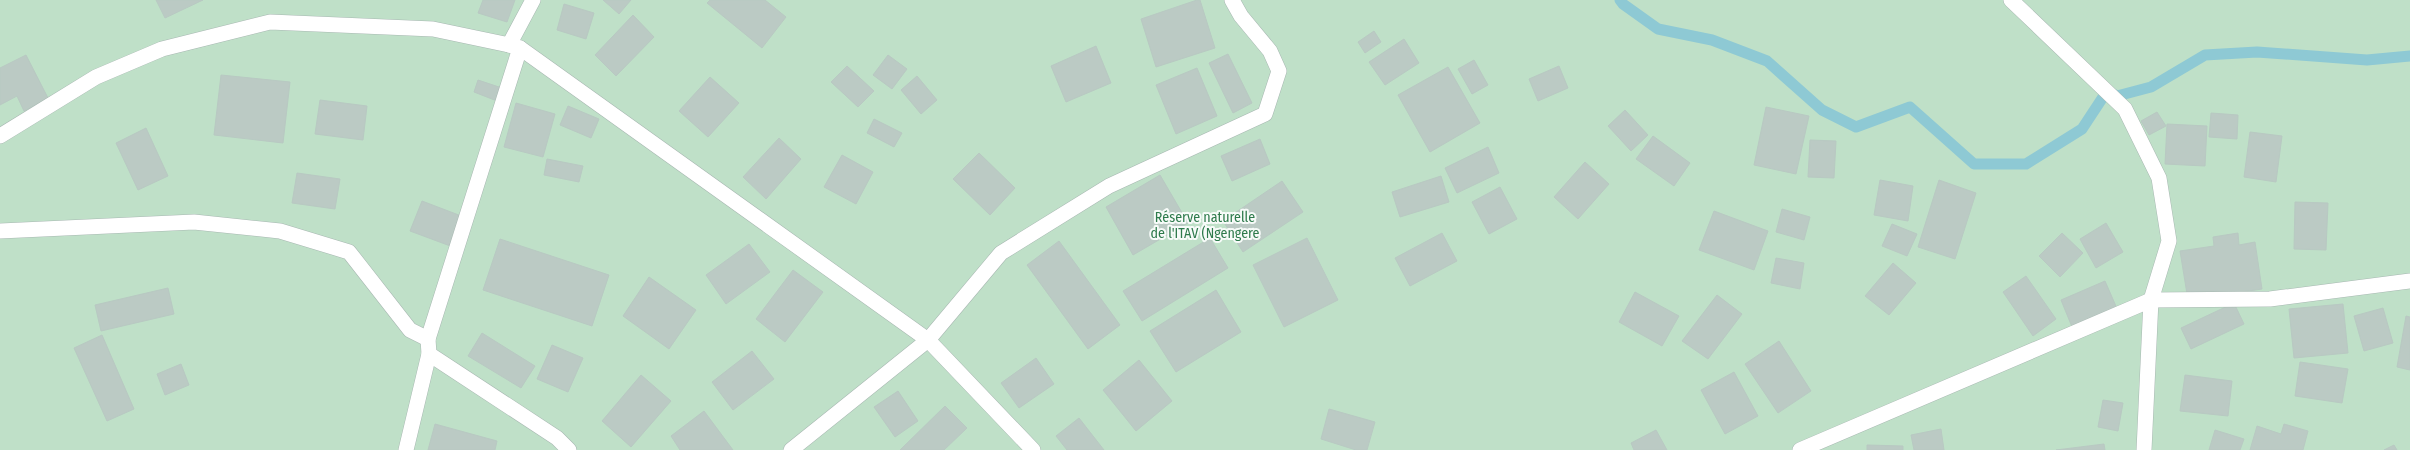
<svg xmlns="http://www.w3.org/2000/svg" width="2410" height="450" font-family="'Fira Sans Condensed',sans-serif">
	<rect width="100%" height="100%" fill="#e6efeb"/>
	<!-- green -->
	<rect fill="#bfe0c8" x="0" y="0" width="2410" height="450"/>
	<g fill="none" stroke-linecap="round" stroke-linejoin="round">
		<!-- stream -->
		<path stroke="#8ec9d4" stroke-width="11" d="M1620,0L1623,4L1658,29L1712,40L1767,61L1822,110L1856,127L1910,107L1974,164H2026L2082,129L2107,91L2117,96L2151,87L2205,55L2257,52L2367,60L2410,56"/>
	</g>
	<!-- building -->
	<g fill="#bbcac4" stroke="#b8c9c2">
		<path d="M156,0H203L165,18Z"/>
		<path d="M483,0H515L507,22L478,13Z"/>
		<path d="M603,0H631L619,14Z"/>
		<path d="M710,0H765L786,17L762,48L707,3Z"/>
		<path d="M1197,0H1200L1215,48L1156,67L1141,19Z"/>
		<path d="M564,4L594,13L586,39L557,30Z"/>
		<path d="M633,15L654,37L616,76L595,55Z"/>
		<path d="M1374,31L1381,42L1365,53L1358,42Z"/>
		<path d="M1404,39L1419,63L1385,85L1369,62Z"/>
		<path d="M1096,46L1111,83L1066,102L1051,66Z"/>
		<path d="M1228,54L1252,103L1233,113L1209,63Z"/>
		<path d="M26,55L48,98L24,111L17,96L0,105V68Z"/>
		<path d="M888,55L907,69L892,89L873,75Z"/>
		<path d="M1474,60L1488,85L1472,94L1458,69Z"/>
		<path d="M847,66L874,91L858,107L831,82Z"/>
		<path d="M1559,66L1568,88L1538,101L1529,79Z"/>
		<path d="M1448,67L1480,123L1430,152L1398,95Z"/>
		<path d="M1197,68L1217,116L1176,134L1156,85Z"/>
		<path d="M221,75L290,82L283,143L214,135Z"/>
		<path d="M917,76L937,100L921,114L901,90Z"/>
		<path d="M710,77L739,103L708,137L679,111Z"/>
		<path d="M478,80L502,88L497,101L474,92Z"/>
		<path d="M320,100L367,106L363,140L315,134Z"/>
		<path d="M516,103L555,114L543,157L504,147Z"/>
		<path d="M568,106L599,119L591,138L560,125Z"/>
		<path d="M1766,107L1809,116L1796,174L1754,165Z"/>
		<path d="M1625,110L1648,135L1631,151L1608,126Z"/>
		<path d="M2157,112L2166,126L2149,135L2141,121Z"/>
		<path d="M2211,113L2238,115L2237,139L2209,137Z"/>
		<path d="M874,119L902,133L894,147L867,133Z"/>
		<path d="M2167,124L2207,126L2205,166L2165,164Z"/>
		<path d="M146,128L168,176L138,190L116,143Z"/>
		<path d="M2250,132L2282,136L2276,182L2244,177Z"/>
		<path d="M1653,136L1690,163L1674,186L1636,159Z"/>
		<path d="M779,138L801,159L766,199L743,177Z"/>
		<path d="M1260,139L1270,164L1232,181L1221,156Z"/>
		<path d="M1810,140L1836,141L1834,178L1808,177Z"/>
		<path d="M1488,147L1499,173L1457,193L1445,168Z"/>
		<path d="M979,153L1015,188L990,215L953,179Z"/>
		<path d="M842,155L873,172L856,204L824,187Z"/>
		<path d="M547,159L583,166L579,182L544,175Z"/>
		<path d="M1585,162L1609,184L1578,219L1554,197Z"/>
		<path d="M297,173L340,179L335,209L292,203Z"/>
		<path d="M1160,175L1188,223L1133,255L1106,207Z"/>
		<path d="M1441,176L1449,202L1400,217L1392,192Z"/>
		<path d="M1880,180L1913,186L1908,221L1874,215Z"/>
		<path d="M1939,180L1976,193L1955,259L1918,247Z"/>
		<path d="M1282,181L1303,212L1243,252L1223,221Z"/>
		<path d="M1500,187L1517,219L1489,234L1472,202Z"/>
		<path d="M422,201L464,217L453,247L410,231Z"/>
		<path d="M2295,202L2328,203L2326,250L2294,249Z"/>
		<path d="M1782,209L1810,217L1804,240L1776,232Z"/>
		<path d="M1714,211L1768,231L1754,270L1699,250Z"/>
		<path d="M2106,223L2123,252L2096,268L2080,239Z"/>
		<path d="M1892,224L1917,234L1907,256L1882,246Z"/>
		<path d="M1442,233L1457,261L1410,286L1395,258Z"/>
		<path d="M2062,233L2083,253L2060,277L2039,256Z"/>
		<path d="M2238,233L2239,245L2255,242L2262,289L2188,300L2180,251L2214,246L2213,237Z"/>
		<path d="M1210,238L1228,268L1142,321L1123,291Z"/>
		<path d="M1307,238L1338,300L1284,327L1253,265Z"/>
		<path d="M500,239L609,275L592,326L483,290Z"/>
		<path d="M1059,241L1120,325L1088,349L1027,265Z"/>
		<path d="M749,244L770,272L726,304L706,275Z"/>
		<path d="M1776,258L1804,263L1800,289L1771,283Z"/>
		<path d="M1893,263L1916,283L1889,315L1865,296Z"/>
		<path d="M793,270L823,292L785,342L756,319Z"/>
		<path d="M2026,276L2056,319L2033,336L2003,292Z"/>
		<path d="M649,277L696,310L669,349L623,316Z"/>
		<path d="M2105,281L2122,320L2077,339L2061,300Z"/>
		<path d="M168,288L174,314L101,331L95,305Z"/>
		<path d="M1216,290L1241,332L1176,372L1150,331Z"/>
		<path d="M1635,292L1679,316L1662,346L1619,322Z"/>
		<path d="M1717,295L1742,314L1708,359L1682,341Z"/>
		<path d="M2234,303L2244,324L2191,349L2181,328Z"/>
		<path d="M2343,304L2348,353L2294,358L2289,309Z"/>
		<path d="M2383,308L2393,343L2364,351L2354,316Z"/>
		<path d="M2406,316L2410,317V370L2397,367Z"/>
		<path d="M482,333L535,366L521,388L468,356Z"/>
		<path d="M102,335L134,409L107,421L74,348Z"/>
		<path d="M1779,341L1811,391L1778,413L1745,364Z"/>
		<path d="M552,345L583,358L568,392L537,379Z"/>
		<path d="M752,351L774,379L733,410L712,382Z"/>
		<path d="M1036,358L1054,384L1019,408L1001,383Z"/>
		<path d="M1139,360L1172,401L1136,431L1103,390Z"/>
		<path d="M2300,362L2348,369L2342,403L2295,396Z"/>
		<path d="M181,364L189,385L165,395L157,374Z"/>
		<path d="M1734,372L1758,416L1725,434L1701,390Z"/>
		<path d="M641,375L671,401L631,447L602,421Z"/>
		<path d="M2185,375L2232,381L2228,416L2180,411Z"/>
		<path d="M898,391L918,421L895,437L874,407Z"/>
		<path d="M2103,400L2123,403L2118,431L2098,427Z"/>
		<path d="M945,406L967,428L944,450H900Z"/>
		<path d="M1329,409L1375,422L1367,450H1356L1321,439Z"/>
		<path d="M704,411L733,450H680L671,436Z"/>
		<path d="M1079,418L1104,450H1067L1056,436Z"/>
		<path d="M435,424L497,441L495,450H428Z"/>
		<path d="M2284,424L2308,431L2303,450H2250L2257,426L2281,434Z"/>
		<path d="M1941,429L1944,450H1914L1911,435Z"/>
		<path d="M1656,430L1667,450H1634L1631,443Z"/>
		<path d="M2215,430L2244,439L2240,450H2209Z"/>
		<path d="M2104,444L2105,450H2056Z"/>
		<path d="M1867,445L1903,446V450H1867Z"/>
		<path d="M2394,445L2397,450H2384Z"/>
	</g>
	<g fill="none" stroke-linecap="round" stroke-linejoin="round">
		<!-- minor casing -->
		<g stroke="#a8b8b2" stroke-width="16">
			<g id="minor">
				<path d="M2011,0L2125,109L2159,178L2169,241L2151,300L2144,450"/>
				<path d="M520,48L928,340L1033,450"/>
				<path d="M0,136L96,77L162,49L270,22L433,29L509,45"/>
				<path d="M0,231L194,222L280,231L349,252L410,330L428,339"/>
				<path d="M429,354L557,438L569,450"/>
				<path d="M406,450L429,354L428,339L520,48L509,45L533,0"/>
				<path d="M791,450L928,340L1001,253L1109,186L1265,114L1279,71L1270,51L1241,16L1232,0"/>
				<path d="M1800,450L2151,300L2270,299L2410,281"/>
			</g>
		</g>
		<!-- minor -->
		<use href="#minor" stroke="#fff" stroke-width="15"/>
	</g>
	<g text-anchor="middle" stroke-width="4" stroke-linejoin="round" paint-order="stroke">
		<!-- park labels -->
		<g font-size="14" fill="#2d7a4b" stroke="#f7fbf9">
			<text x="1205" y="222">Réserve naturelle<tspan x="1205" dy="16">de l'ITAV (Ngengere</tspan></text>
		</g>
	</g>
</svg>
